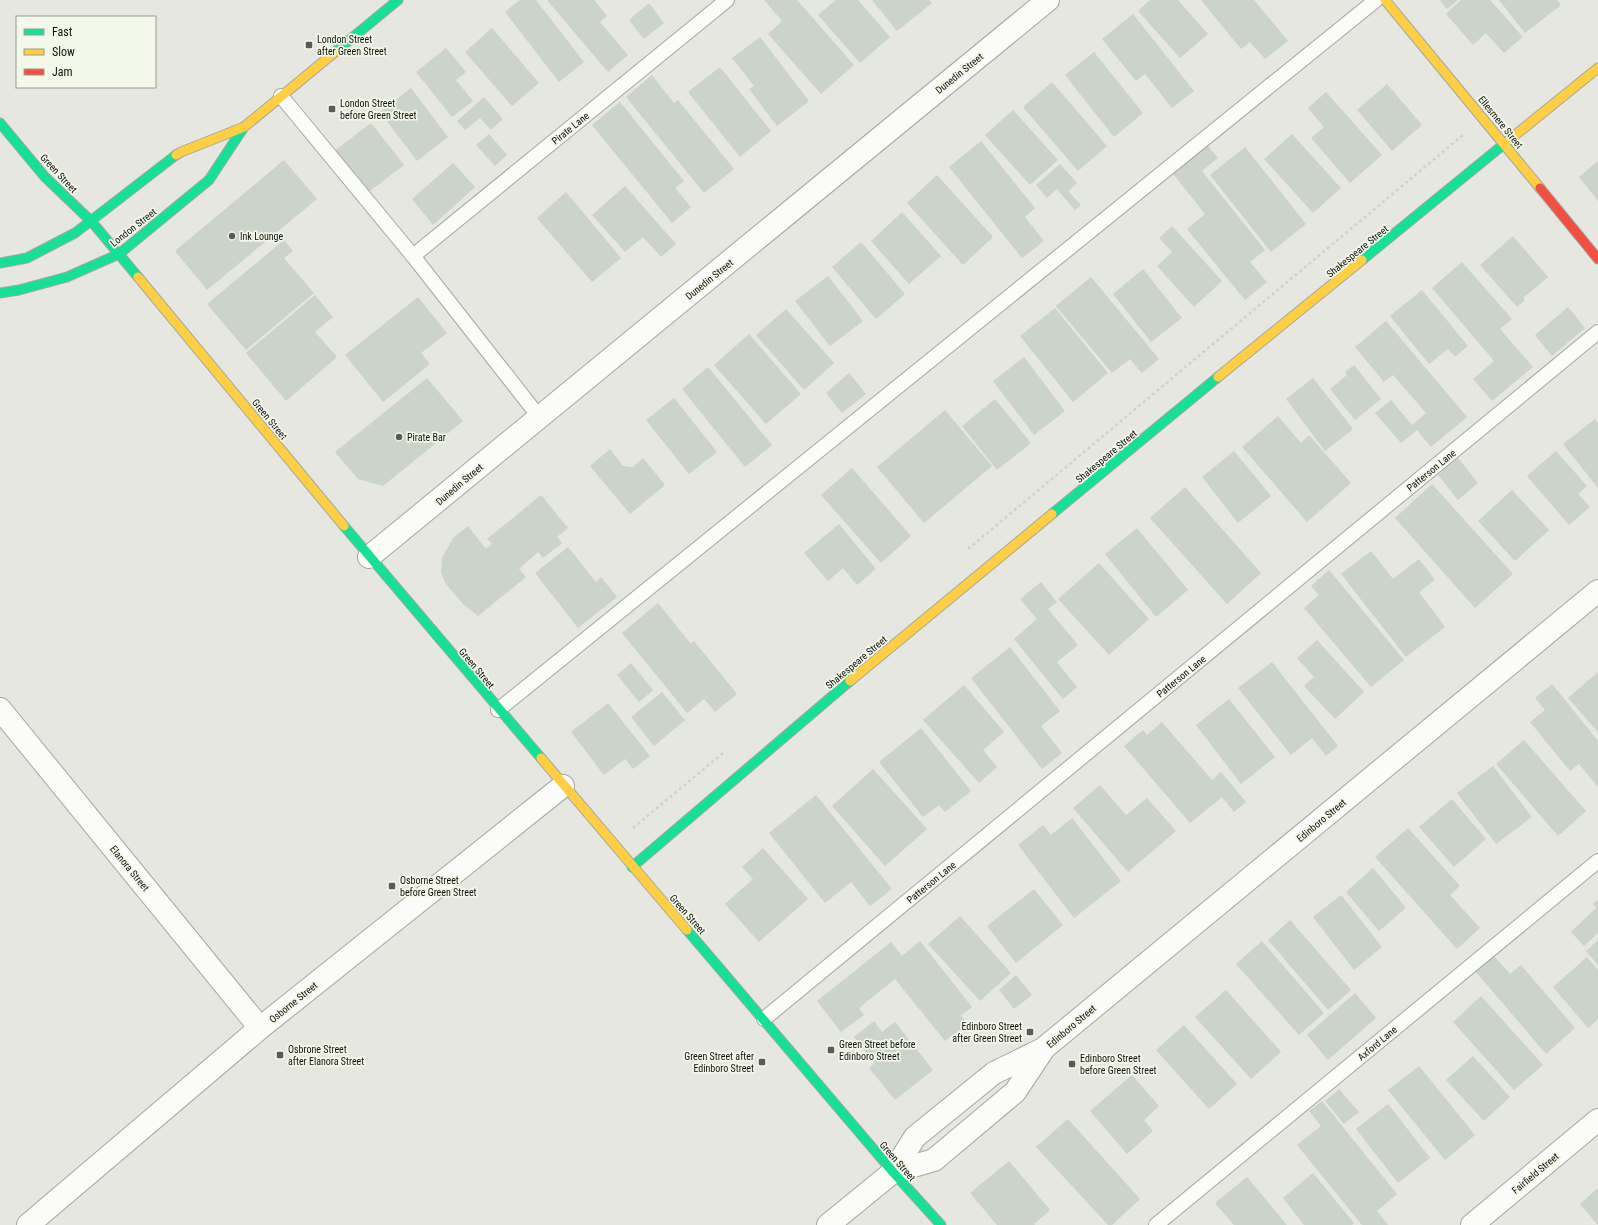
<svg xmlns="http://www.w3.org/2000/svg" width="1598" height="1225" font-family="'Roboto Condensed',sans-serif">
	<rect width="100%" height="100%" fill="#e6e7e0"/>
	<!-- building -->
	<g fill="#cbd3ca">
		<path d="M520,0H536L584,62L559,82L505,12Z"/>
		<path d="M547,0H594L607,16L600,22L628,55L608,72Z"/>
		<path d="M764,0H797L854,65L821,94L768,34L782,21Z"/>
		<path d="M836,0H858L890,37L860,63L818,15Z"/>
		<path d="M872,0H929L932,3L897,31Z"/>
		<path d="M1150,0H1178L1208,34L1180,58L1138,11Z"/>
		<path d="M1201,0H1254L1288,41L1265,59L1250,42L1241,49Z"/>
		<path d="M1440,0H1458L1447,9Z"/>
		<path d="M1461,0H1490L1523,37L1504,53L1486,33L1473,45L1446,14Z"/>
		<path d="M1499,0H1557L1561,5L1525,33Z"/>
		<path d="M649,3L664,23L644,39L629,20Z"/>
		<path d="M1133,14L1194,91L1172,108L1145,74L1136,81L1102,39Z"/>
		<path d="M492,28L539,83L512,106L465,52Z"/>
		<path d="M760,37L809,101L777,126L749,89L754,86L732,58Z"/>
		<path d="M446,48L466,72L456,80L473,101L452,117L416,72Z"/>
		<path d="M1094,52L1143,113L1114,137L1065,75Z"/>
		<path d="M720,67L771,131L740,157L688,92Z"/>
		<path d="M652,75L674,103L678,100L734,169L704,193L626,97Z"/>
		<path d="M1052,82L1107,146L1078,171L1023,107Z"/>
		<path d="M1387,84L1422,125L1392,151L1357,110Z"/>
		<path d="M411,88L448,137L417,161L380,112Z"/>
		<path d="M1326,92L1382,155L1350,183L1311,138L1324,127L1308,108Z"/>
		<path d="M484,97L503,119L491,130L480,118L465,130L457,121Z"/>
		<path d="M620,102L684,181L675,188L691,207L672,223L592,125Z"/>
		<path d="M1013,110L1058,160L1030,185L985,135Z"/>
		<path d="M371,123L404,165L366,194L333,152Z"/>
		<path d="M489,134L507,155L495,166L476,145Z"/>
		<path d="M1292,134L1341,188L1313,213L1264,159Z"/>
		<path d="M981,141L1035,208L1025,217L1044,241L1022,258L949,167Z"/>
		<path d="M1204,141L1218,158L1202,171L1265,250L1250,262L1267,282L1245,300L1187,229L1205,214L1169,169Z"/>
		<path d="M1245,147L1306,224L1271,252L1210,175Z"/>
		<path d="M284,160L317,199L207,290L175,251Z"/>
		<path d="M1598,161V201L1579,177Z"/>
		<path d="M453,163L475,187L433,225L412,199Z"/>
		<path d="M1060,164L1077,183L1068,191L1081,205L1075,210L1057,189L1047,198L1036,185Z"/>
		<path d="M937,175L993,237L963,265L907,203Z"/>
		<path d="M625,186L676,244L661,257L643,237L625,252L592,215Z"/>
		<path d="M566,192L621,258L592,282L537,218Z"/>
		<path d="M902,212L941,256L909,284L871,241Z"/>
		<path d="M1172,226L1222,281L1194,307L1157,266L1172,252L1159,238Z"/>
		<path d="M1513,236L1548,277L1523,298L1525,300L1517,307L1480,265Z"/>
		<path d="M284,240L293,251L284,258L314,293L246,350L207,304Z"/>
		<path d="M861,242L905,294L876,319L832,267Z"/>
		<path d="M1462,262L1512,319L1500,329L1533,367L1492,401L1473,379L1494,361L1432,288Z"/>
		<path d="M1143,269L1182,318L1151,342L1113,294Z"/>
		<path d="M828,276L863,321L830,346L795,301Z"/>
		<path d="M1091,277L1159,359L1142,373L1130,359L1112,373L1056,306Z"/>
		<path d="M1422,290L1468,346L1455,357L1448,349L1429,364L1390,316Z"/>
		<path d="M315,295L333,317L315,332L337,357L286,401L246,353Z"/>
		<path d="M418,297L447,333L421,353L430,364L383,402L345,355Z"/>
		<path d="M1568,307L1585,328L1552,356L1535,335Z"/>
		<path d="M1055,308L1108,373L1073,402L1020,336Z"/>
		<path d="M786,309L834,363L804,390L756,335Z"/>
		<path d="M1386,321L1467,417L1431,447L1417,430L1401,443L1375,413L1391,400L1412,425L1426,413L1393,375L1384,382L1355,347Z"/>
		<path d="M749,334L801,394L766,424L714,365Z"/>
		<path d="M1024,357L1065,411L1034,435L993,381Z"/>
		<path d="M1354,365L1381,399L1355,420L1330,389L1347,375L1345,372Z"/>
		<path d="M708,367L772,445L745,467L682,389Z"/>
		<path d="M849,373L866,394L842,413L826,393Z"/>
		<path d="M427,378L463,421L383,486L358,479L335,452Z"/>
		<path d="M1313,378L1353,429L1325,451L1286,399Z"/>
		<path d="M674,398L717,452L689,474L646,420Z"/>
		<path d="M995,399L1031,443L997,470L962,426Z"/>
		<path d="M945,410L992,466L924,523L877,467Z"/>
		<path d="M1278,416L1301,443L1309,435L1351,483L1307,522L1242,447Z"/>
		<path d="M1595,419L1598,423V488L1563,444Z"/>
		<path d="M610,449L623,466L633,467L643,458L665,485L630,514L590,466Z"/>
		<path d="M1234,451L1271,496L1238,523L1202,477Z"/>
		<path d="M1556,451L1587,486L1578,494L1590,507L1569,525L1527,476Z"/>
		<path d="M1458,458L1478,483L1458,500L1438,475Z"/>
		<path d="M852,468L911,536L881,563L821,495Z"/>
		<path d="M1432,484L1513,574L1475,608L1395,518Z"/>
		<path d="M1185,487L1261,573L1227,604L1150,518Z"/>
		<path d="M1512,490L1549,530L1515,561L1478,521Z"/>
		<path d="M541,495L568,528L557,537L562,543L543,558L538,552L519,569L526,577L478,616L463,604L446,584L441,573L442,558L453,538L468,526L486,549L492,544L487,539Z"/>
		<path d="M839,524L876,569L857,585L843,568L828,581L804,553Z"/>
		<path d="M1137,528L1188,590L1156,617L1105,554Z"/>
		<path d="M568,547L596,582L601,577L617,597L578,628L535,573Z"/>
		<path d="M1371,551L1393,579L1419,559L1435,580L1419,592L1445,627L1406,657L1341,574Z"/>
		<path d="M1099,563L1149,619L1109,655L1058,599Z"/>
		<path d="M1329,570L1404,660L1371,687L1304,608L1319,595L1311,586Z"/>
		<path d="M1041,582L1057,602L1048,609L1078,645L1057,662L1077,687L1063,699L1014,639L1037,619L1020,599Z"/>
		<path d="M658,603L691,644L694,641L737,694L715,712L704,699L687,713L622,633Z"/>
		<path d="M1317,640L1364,692L1335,719L1304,686L1314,677L1297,658Z"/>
		<path d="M1010,647L1060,711L1041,726L1062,753L1042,769L971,678Z"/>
		<path d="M1272,662L1338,746L1326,756L1312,738L1291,755L1238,688Z"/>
		<path d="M631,663L653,690L639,702L617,675Z"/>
		<path d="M1598,672V732L1568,698Z"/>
		<path d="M1552,684L1598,741V787L1579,764L1570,771L1530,722L1545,710L1535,698Z"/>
		<path d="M964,685L1004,732L983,750L997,767L979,783L923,720Z"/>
		<path d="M662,692L685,720L654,746L631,717Z"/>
		<path d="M1229,699L1275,757L1241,784L1196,725Z"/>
		<path d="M608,703L650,756L633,769L625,759L604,775L571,732Z"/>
		<path d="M1162,722L1212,780L1221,772L1246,802L1234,812L1222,797L1190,823L1124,746L1143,730L1147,735Z"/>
		<path d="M921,728L971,791L945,812L939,805L923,817L879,762Z"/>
		<path d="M1524,740L1586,811L1558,836L1496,764Z"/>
		<path d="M1493,766L1532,817L1496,844L1457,793Z"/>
		<path d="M873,769L927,829L885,866L832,806Z"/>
		<path d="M1100,785L1126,815L1147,798L1176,831L1128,872L1073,808Z"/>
		<path d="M816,795L892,889L870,906L851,882L825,903L769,833Z"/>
		<path d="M1452,799L1486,839L1454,867L1419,827Z"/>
		<path d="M1072,818L1121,881L1074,918L1018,845L1043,825L1051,835Z"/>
		<path d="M1408,828L1460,886L1450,895L1480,928L1457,949L1375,857Z"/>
		<path d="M763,848L808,899L759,942L725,904L753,879L742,867Z"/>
		<path d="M1373,868L1406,908L1379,931L1346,892Z"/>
		<path d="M1034,889L1063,925L1016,963L987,926Z"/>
		<path d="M1341,895L1382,947L1354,970L1313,917Z"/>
		<path d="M1598,899V933L1584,946L1571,932L1596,908L1593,904Z"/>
		<path d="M960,916L1011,973L980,1001L928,944Z"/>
		<path d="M1290,920L1351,990L1328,1010L1268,940Z"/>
		<path d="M1598,940V965L1586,951Z"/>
		<path d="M920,941L972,1007L961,1015L967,1024L945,1041L895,979L859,1008L864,1015L841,1032L817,1001L891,942L902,956Z"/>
		<path d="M1262,941L1324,1013L1299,1035L1236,964Z"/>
		<path d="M1494,956L1510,974L1521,965L1575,1028L1546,1054L1476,972Z"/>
		<path d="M1587,957L1598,970V1019L1588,1028L1553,987Z"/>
		<path d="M1016,975L1032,995L1014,1009L999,990Z"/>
		<path d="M1226,990L1281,1052L1251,1079L1195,1017Z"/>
		<path d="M1355,993L1376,1018L1328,1060L1307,1035Z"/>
		<path d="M1481,996L1543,1065L1514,1090L1453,1022Z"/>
		<path d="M874,1021L882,1032L895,1022L933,1070L895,1100L869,1068L875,1063L854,1037Z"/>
		<path d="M1184,1025L1237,1084L1209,1109L1156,1050Z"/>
		<path d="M1473,1056L1510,1097L1484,1121L1446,1080Z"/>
		<path d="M1419,1066L1475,1135L1445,1160L1388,1090Z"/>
		<path d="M1132,1075L1159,1106L1144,1120L1153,1131L1127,1154L1090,1111Z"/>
		<path d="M1339,1089L1359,1112L1344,1124L1325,1101Z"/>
		<path d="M1322,1101L1397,1194L1377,1211L1388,1225H1362L1297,1145L1321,1126L1309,1111Z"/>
		<path d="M1388,1104L1430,1158L1398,1183L1356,1129Z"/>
		<path d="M1068,1119L1140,1199L1112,1225H1108L1036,1147Z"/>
		<path d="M1009,1161L1050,1210L1034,1224L1035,1225H997L970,1193Z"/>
		<path d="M1313,1173L1354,1223L1352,1225H1304L1283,1198Z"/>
		<path d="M1247,1177L1287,1225H1234L1215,1203Z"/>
		<path d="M1598,1188V1225L1580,1204Z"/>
	</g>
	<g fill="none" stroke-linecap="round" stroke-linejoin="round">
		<!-- lane casing -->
		<g stroke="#a6a7a1" stroke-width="16">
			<g id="lane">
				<path d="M281,96L413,256L540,418"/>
				<path d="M413,256L727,0"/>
				<path d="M498,710L1376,0"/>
				<path d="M764,1019L1598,332"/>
				<path d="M1156,1225L1598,861"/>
			</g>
		</g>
		<!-- street casing -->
		<g stroke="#a6a7a1" stroke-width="24">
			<g id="street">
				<path d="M369,557L1048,0"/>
				<path d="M0,709L260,1028"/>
				<path d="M893,1172L934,1160L1015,1092L1043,1050"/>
				<path d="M28,1225L260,1028L563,786"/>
				<path d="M828,1225L893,1172L915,1137L994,1073L1043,1049L1598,591"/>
				<path d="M1472,1225L1598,1120"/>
			</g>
		</g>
		<!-- fast casing -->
		<g stroke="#a6a7a1" stroke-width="11">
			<g id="fast">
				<path d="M335,52L398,0"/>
				<path d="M0,123L45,177L92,222L138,277"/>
				<path d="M1362,260L1509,140"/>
				<path d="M0,263L27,258L75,233L176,155"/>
				<path d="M0,293L19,290L67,277L119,254L209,180L244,127"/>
				<path d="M1052,514L1218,377"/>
				<path d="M344,526L541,758"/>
				<path d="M632,867L850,681"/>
				<path d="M687,930L893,1172L941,1225"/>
			</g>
		</g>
		<!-- slow casing -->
		<g stroke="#a6a7a1" stroke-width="11">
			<g id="slow">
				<path d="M1385,0L1540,188"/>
				<path d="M1509,140L1598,68"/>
				<path d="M176,155L181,152L244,127L335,52"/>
				<path d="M138,277L344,526"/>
				<path d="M1218,377L1362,260"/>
				<path d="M850,681L1052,514"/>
				<path d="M541,758L687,930"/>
			</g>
		</g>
		<!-- jam casing -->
		<g stroke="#a6a7a1" stroke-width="11">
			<path id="jam" d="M1540,188L1598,259"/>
		</g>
		<!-- path -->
		<g stroke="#d1d2cf" stroke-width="2.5" stroke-dasharray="3 3" stroke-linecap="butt">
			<path d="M968,549L1463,135"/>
			<path d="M633,828L723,753"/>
		</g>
		<!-- lane -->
		<use href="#lane" stroke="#fbfbfa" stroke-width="14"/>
		<!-- street -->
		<use href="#street" stroke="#fbfbfa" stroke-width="22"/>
		<!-- fast -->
		<use href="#fast" stroke="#16e098" stroke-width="9"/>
		<!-- slow -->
		<use href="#slow" stroke="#ffcf43" stroke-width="9"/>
		<!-- jam -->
		<use href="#jam" stroke="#f24e42" stroke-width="9"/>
	</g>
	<!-- markers -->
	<g fill="#5a5b56" stroke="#f4f8ea" stroke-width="1.5">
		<rect x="305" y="41" width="8" height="8" rx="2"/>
		<rect x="328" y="105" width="8" height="8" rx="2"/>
		<circle cx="232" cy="236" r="4"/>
		<circle cx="399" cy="437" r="4"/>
		<rect x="388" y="882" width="8" height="8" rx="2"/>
		<rect x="1026" y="1028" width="8" height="8" rx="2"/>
		<rect x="827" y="1046" width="8" height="8" rx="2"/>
		<rect x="276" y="1051" width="8" height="8" rx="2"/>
		<rect x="758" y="1058" width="8" height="8" rx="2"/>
		<rect x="1068" y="1060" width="8" height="8" rx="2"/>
	</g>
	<g text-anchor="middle" stroke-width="3.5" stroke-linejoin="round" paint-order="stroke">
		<!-- poi labels -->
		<g font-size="10" fill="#0f100b" stroke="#f4f8ea" text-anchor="start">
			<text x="317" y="43">London Street<tspan x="317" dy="12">after Green Street</tspan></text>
			<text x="340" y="107">London Street<tspan x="340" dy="12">before Green Street</tspan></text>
			<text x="240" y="240">Ink Lounge</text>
			<text x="407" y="441">Pirate Bar</text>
			<text x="400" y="884">Osborne Street<tspan x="400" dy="12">before Green Street</tspan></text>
			<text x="1022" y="1030" text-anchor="end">Edinboro Street<tspan x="1022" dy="12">after Green Street</tspan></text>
			<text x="839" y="1048">Green Street before<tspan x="839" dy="12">Edinboro Street</tspan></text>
			<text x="288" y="1053">Osbrone Street<tspan x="288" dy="12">after Elanora Street</tspan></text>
			<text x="754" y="1060" text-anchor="end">Green Street after<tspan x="754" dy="12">Edinboro Street</tspan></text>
			<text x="1080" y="1062">Edinboro Street<tspan x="1080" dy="12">before Green Street</tspan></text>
		</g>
		<!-- street labels -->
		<g font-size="10" fill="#0f100b" stroke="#f4f8ea">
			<text transform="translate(959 73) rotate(-39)" y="4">Dunedin Street</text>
			<text transform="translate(1501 122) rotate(51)" y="4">Ellesmere Street</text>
			<text transform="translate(570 128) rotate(-39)" y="4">Pirate Lane</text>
			<text transform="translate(59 173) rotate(47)" y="4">Green Street</text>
			<text transform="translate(133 227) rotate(-38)" y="4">London Street</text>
			<text transform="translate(1357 251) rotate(-39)" y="4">Shakespeare Street</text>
			<text transform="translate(709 279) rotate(-39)" y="4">Dunedin Street</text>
			<text transform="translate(270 419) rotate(51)" y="4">Green Street</text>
			<text transform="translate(1106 456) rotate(-40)" y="4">Shakespeare Street</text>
			<text transform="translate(1431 470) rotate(-39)" y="4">Patterson Lane</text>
			<text transform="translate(459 484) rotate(-40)" y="4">Dunedin Street</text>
			<text transform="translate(856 662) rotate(-40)" y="4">Shakespeare Street</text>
			<text transform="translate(477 668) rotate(50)" y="4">Green Street</text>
			<text transform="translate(1181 676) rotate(-39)" y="4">Patterson Lane</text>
			<text transform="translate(1321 820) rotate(-40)" y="4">Edinboro Street</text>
			<text transform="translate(130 868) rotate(51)" y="4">Elanora Street</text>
			<text transform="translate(931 882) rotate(-39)" y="4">Patterson Lane</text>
			<text transform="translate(688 914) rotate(49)" y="4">Green Street</text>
			<text transform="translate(293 1002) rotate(-39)" y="4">Osborne Street</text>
			<text transform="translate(1071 1026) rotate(-40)" y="4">Edinboro Street</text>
			<text transform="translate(1377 1043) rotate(-40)" y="4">Axford Lane</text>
			<text transform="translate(898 1161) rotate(49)" y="4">Green Street</text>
			<text transform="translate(1535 1173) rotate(-40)" y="4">Fairfield Street</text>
		</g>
	</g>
	<!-- legend -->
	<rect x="16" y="16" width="140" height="72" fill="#f4f8ea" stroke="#989b91"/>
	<rect x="24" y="29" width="20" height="6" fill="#16e098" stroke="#989b91"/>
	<text x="52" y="36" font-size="12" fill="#0f100b">Fast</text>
	<rect x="24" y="49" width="20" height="6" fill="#ffcf43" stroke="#989b91"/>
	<text x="52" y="56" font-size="12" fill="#0f100b">Slow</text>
	<rect x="24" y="69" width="20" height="6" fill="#f24e42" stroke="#989b91"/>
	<text x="52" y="76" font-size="12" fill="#0f100b">Jam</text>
</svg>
